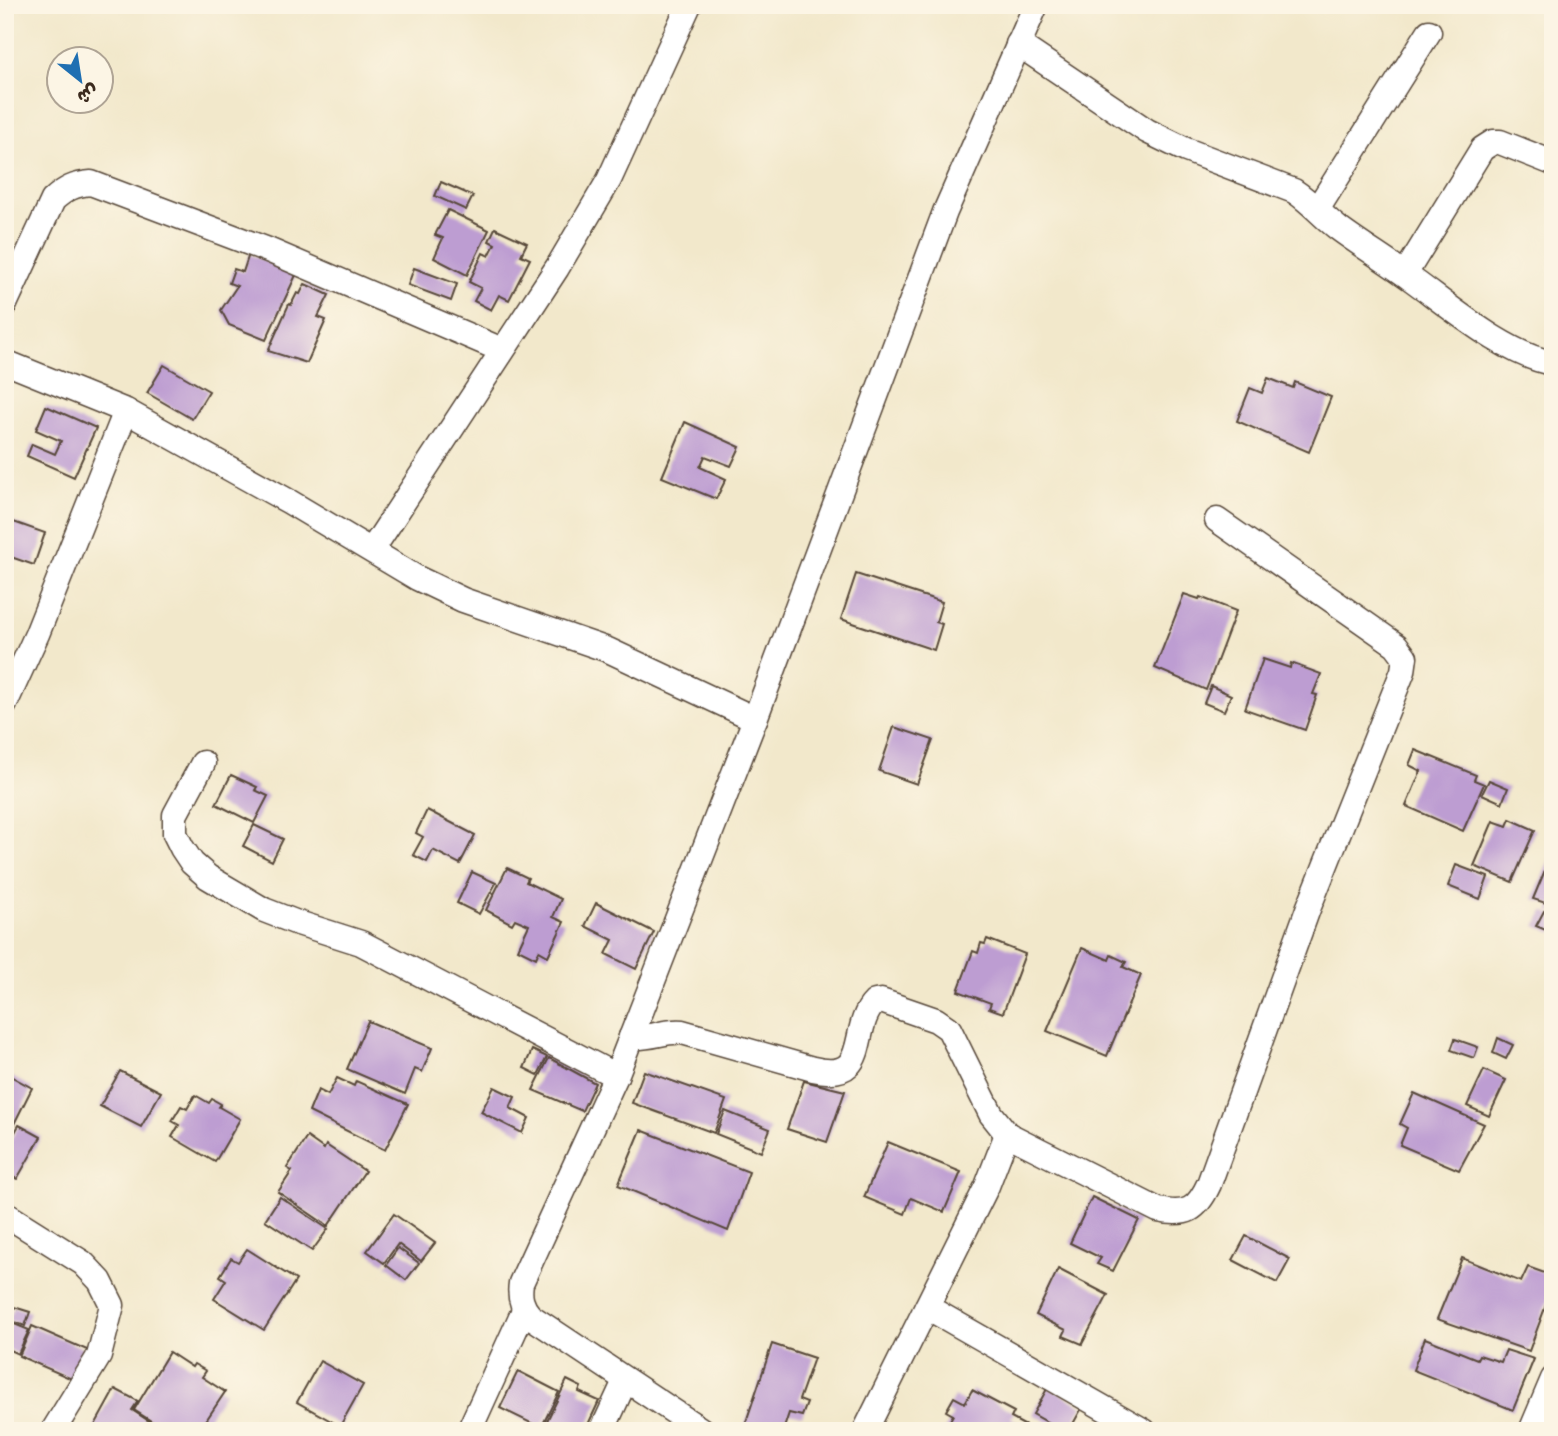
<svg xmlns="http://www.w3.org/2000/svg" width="1558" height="1436" font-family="Dekko,'Playpen Sans Arabic',sans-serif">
	<rect width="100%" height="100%" fill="#fcf5e5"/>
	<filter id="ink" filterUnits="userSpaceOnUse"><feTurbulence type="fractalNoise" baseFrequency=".0143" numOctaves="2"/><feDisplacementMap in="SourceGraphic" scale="14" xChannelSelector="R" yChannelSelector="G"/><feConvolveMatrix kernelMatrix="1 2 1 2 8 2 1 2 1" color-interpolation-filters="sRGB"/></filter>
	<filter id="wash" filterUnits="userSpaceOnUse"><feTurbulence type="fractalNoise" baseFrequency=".00686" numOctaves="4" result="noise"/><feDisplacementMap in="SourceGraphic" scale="28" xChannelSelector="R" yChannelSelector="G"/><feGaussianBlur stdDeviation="1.57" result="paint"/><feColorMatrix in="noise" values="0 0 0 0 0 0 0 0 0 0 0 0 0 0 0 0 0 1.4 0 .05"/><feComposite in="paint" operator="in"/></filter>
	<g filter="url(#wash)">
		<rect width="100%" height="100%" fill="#f2e8cb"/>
		<g id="blocks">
			<!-- building -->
			<g fill="#bd9dd2">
				<path d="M441,182L473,196L466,210L435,196Z"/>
				<path d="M448,210L489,230L467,275L434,258L443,238L435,235Z"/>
				<path d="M495,228L527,243L521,255L530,259L509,300L499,295L491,310L474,301L481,288L469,282L483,253L489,256L495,244L489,241Z"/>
				<path d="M249,254L296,275L266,340L229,325L221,310L237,286L229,283L234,269L243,272Z"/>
				<path d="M414,268L457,284L451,301L408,285Z"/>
				<path d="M305,284L329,295L318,317L326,320L307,363L268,351L289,304L291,305L297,293L300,294Z"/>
				<path d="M164,365L209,391L192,419L147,393Z"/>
				<path d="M1268,378L1293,388L1295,382L1331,397L1309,452L1237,421L1250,388L1262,393Z"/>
				<path d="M46,406L96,428L74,477L27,456L32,444L55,454L61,441L36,430Z"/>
				<path d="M685,422L740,447L731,466L705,456L700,467L726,479L716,499L662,477Z"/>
				<path d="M5,519L45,533L34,565L5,555Z"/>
				<path d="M856,574L942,602L936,622L942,624L934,650L841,619Z"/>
				<path d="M1184,594L1199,599L1200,597L1236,611L1206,690L1155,668Z"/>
				<path d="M1263,659L1290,668L1291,663L1321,674L1313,694L1317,695L1305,730L1245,709Z"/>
				<path d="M1211,686L1231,695L1224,711L1204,703Z"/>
				<path d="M894,727L933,740L917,784L879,771Z"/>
				<path d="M1415,750L1476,775L1474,780L1484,784L1463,831L1406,806L1421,771L1409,765Z"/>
				<path d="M231,775L257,787L255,790L268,796L254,823L216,804Z"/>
				<path d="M1489,780L1508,788L1502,803L1482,794Z"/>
				<path d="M427,810L475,835L460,864L433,850L427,862L413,855L423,837L416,833Z"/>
				<path d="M1510,819L1535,830L1512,882L1474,866L1493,821L1507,826Z"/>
				<path d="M254,825L283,839L272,861L243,846Z"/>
				<path d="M1553,851V912L1549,911L1552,905L1533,899Z"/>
				<path d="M1456,865L1488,877L1480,899L1448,886Z"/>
				<path d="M507,868L528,878L526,882L561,899L553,917L564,922L548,956L539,951L536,958L518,949L529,925L515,919L512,924L486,910Z"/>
				<path d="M472,872L496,883L479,914L457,903Z"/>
				<path d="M596,903L654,932L636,969L606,954L613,940L585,926Z"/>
				<path d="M1544,911L1553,915V933L1536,926Z"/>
				<path d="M987,939L1025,954L1003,1013L989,1008L991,1003L958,991L973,951L978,953L981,943L985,944Z"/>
				<path d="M1082,948L1109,960L1111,955L1126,962L1123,967L1141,975L1107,1056L1047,1031Z"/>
				<path d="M368,1021L432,1048L422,1072L415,1069L405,1094L347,1069Z"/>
				<path d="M1498,1038L1513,1045L1506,1059L1493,1053Z"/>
				<path d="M1455,1039L1478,1047L1474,1058L1451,1050Z"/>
				<path d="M532,1050L547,1057L538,1075L524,1068Z"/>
				<path d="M549,1058L595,1083L582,1111L533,1090Z"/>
				<path d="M1484,1070L1506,1080L1489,1116L1467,1106Z"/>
				<path d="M120,1071L161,1092L141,1127L100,1106Z"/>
				<path d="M644,1071L726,1100L714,1133L632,1103Z"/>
				<path d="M5,1073L32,1088L5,1142Z"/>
				<path d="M337,1078L354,1086L356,1081L408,1104L385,1150L309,1112L318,1090L328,1095Z"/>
				<path d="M804,1081L845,1091L827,1142L787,1129Z"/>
				<path d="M494,1087L515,1097L510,1108L529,1118L522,1133L481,1112Z"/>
				<path d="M1414,1093L1484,1124L1459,1170L1400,1145L1407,1128L1400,1124Z"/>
				<path d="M195,1095L209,1103L212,1099L221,1104L219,1107L240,1119L215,1162L172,1137L179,1125L172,1121L181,1106L187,1109Z"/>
				<path d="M725,1111L770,1129L761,1152L716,1134Z"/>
				<path d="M19,1125L41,1137L17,1179L5,1173V1150Z"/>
				<path d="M641,1130L749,1172L728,1231L618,1185Z"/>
				<path d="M307,1137L324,1149L326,1145L365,1171L328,1226L278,1192L292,1171L287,1168Z"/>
				<path d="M888,1142L961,1172L944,1212L911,1198L905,1214L864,1197Z"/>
				<path d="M280,1197L328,1229L312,1251L265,1220Z"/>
				<path d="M1092,1197L1139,1220L1113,1271L1097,1264L1101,1258L1070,1243Z"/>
				<path d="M394,1214L435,1243L421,1261L398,1244L384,1263L367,1251Z"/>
				<path d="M1246,1236L1290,1259L1277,1283L1233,1260Z"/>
				<path d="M398,1248L419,1263L406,1280L386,1265Z"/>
				<path d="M247,1249L296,1280L264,1330L214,1299L226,1280L220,1276L231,1258L238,1262Z"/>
				<path d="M1462,1258L1521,1282L1528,1267L1553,1276V1286L1529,1351L1437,1319Z"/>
				<path d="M1058,1269L1108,1295L1082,1344L1063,1336L1066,1330L1036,1315Z"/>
				<path d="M14,1307L30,1312L25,1326L9,1320Z"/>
				<path d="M12,1323L29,1330L18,1354L5,1348V1339Z"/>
				<path d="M32,1326L94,1353L81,1383L19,1356Z"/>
				<path d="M1425,1338L1477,1359L1479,1355L1501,1362L1506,1350L1534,1359L1513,1410L1413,1370Z"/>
				<path d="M772,1344L814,1358L799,1400L807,1403L802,1416L789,1413L783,1431H762L745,1425Z"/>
				<path d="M169,1352L192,1367L194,1364L206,1371L202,1377L225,1392L199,1431H167L134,1410Z"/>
				<path d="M320,1361L363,1385L340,1426L297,1402Z"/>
				<path d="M518,1371L559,1392L541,1428L500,1408Z"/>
				<path d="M567,1380L581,1387L579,1392L599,1401L585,1431H546L543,1429Z"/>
				<path d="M1048,1387L1083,1406L1069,1431H1063L1033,1414Z"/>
				<path d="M115,1389L138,1401L132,1410L164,1431H102L94,1427Z"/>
				<path d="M972,1390L1014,1412L1011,1418L1035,1431H944L953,1415L946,1411L954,1397L965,1403Z"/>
			</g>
		</g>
	</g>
	<g filter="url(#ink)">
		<use href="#blocks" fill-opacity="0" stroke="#564638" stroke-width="2"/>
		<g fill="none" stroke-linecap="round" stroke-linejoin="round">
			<!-- street casing -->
			<g stroke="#564638" stroke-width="27">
				<g id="street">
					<path d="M1018,44L1147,131L1186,150L1294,191C1311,202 1323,217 1339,229C1362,246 1387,261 1410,278C1448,305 1507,356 1553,363"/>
					<path d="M1318,208L1429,32"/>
					<path d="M1405,274L1482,149L1493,142H1500L1553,163"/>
					<path d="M5,304L53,200C65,189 75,184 91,183L268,250L502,350"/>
					<path d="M5,362L126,411L288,501L417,578L463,600L608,650L755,719"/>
					<path d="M372,550L557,268L609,180L689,5"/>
					<path d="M5,704L37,634L126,411"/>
					<path d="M203,763L175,815V834L182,848L192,863L208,877L264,910L295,922L361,943L616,1076"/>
					<path d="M631,1037C651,1039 665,1030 682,1032L813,1069C873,1083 848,1028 875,1002L881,1001L936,1020L949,1029L991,1114L1007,1134"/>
					<path d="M5,1214L83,1263L100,1281L112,1305L99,1356L53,1431"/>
					<path d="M927,1307L1144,1431"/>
					<path d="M469,1431L524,1310"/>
					<path d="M602,1431L625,1381"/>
					<path d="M703,1431L530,1316C521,1306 519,1296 521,1283L616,1076L755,719L945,212L1036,5"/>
					<path d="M865,1431L987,1186L1007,1134L1158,1210C1187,1216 1197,1210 1209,1184L1308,909L1403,671L1405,657L1396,645L1217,520"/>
					<path d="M1531,1431L1553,1379"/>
				</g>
			</g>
			<!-- street -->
			<use href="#street" stroke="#fff" stroke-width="24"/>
		</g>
	</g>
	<!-- margin -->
	<rect width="1558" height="1436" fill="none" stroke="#fcf5e5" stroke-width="28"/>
	<!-- north arrow -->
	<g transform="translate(80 80) rotate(150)"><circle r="33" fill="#fcf5e5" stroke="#afa495" stroke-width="2"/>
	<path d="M0-5L12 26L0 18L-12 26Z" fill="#1f6fb2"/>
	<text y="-10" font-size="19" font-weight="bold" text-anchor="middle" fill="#3b2a1e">ش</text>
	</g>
</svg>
